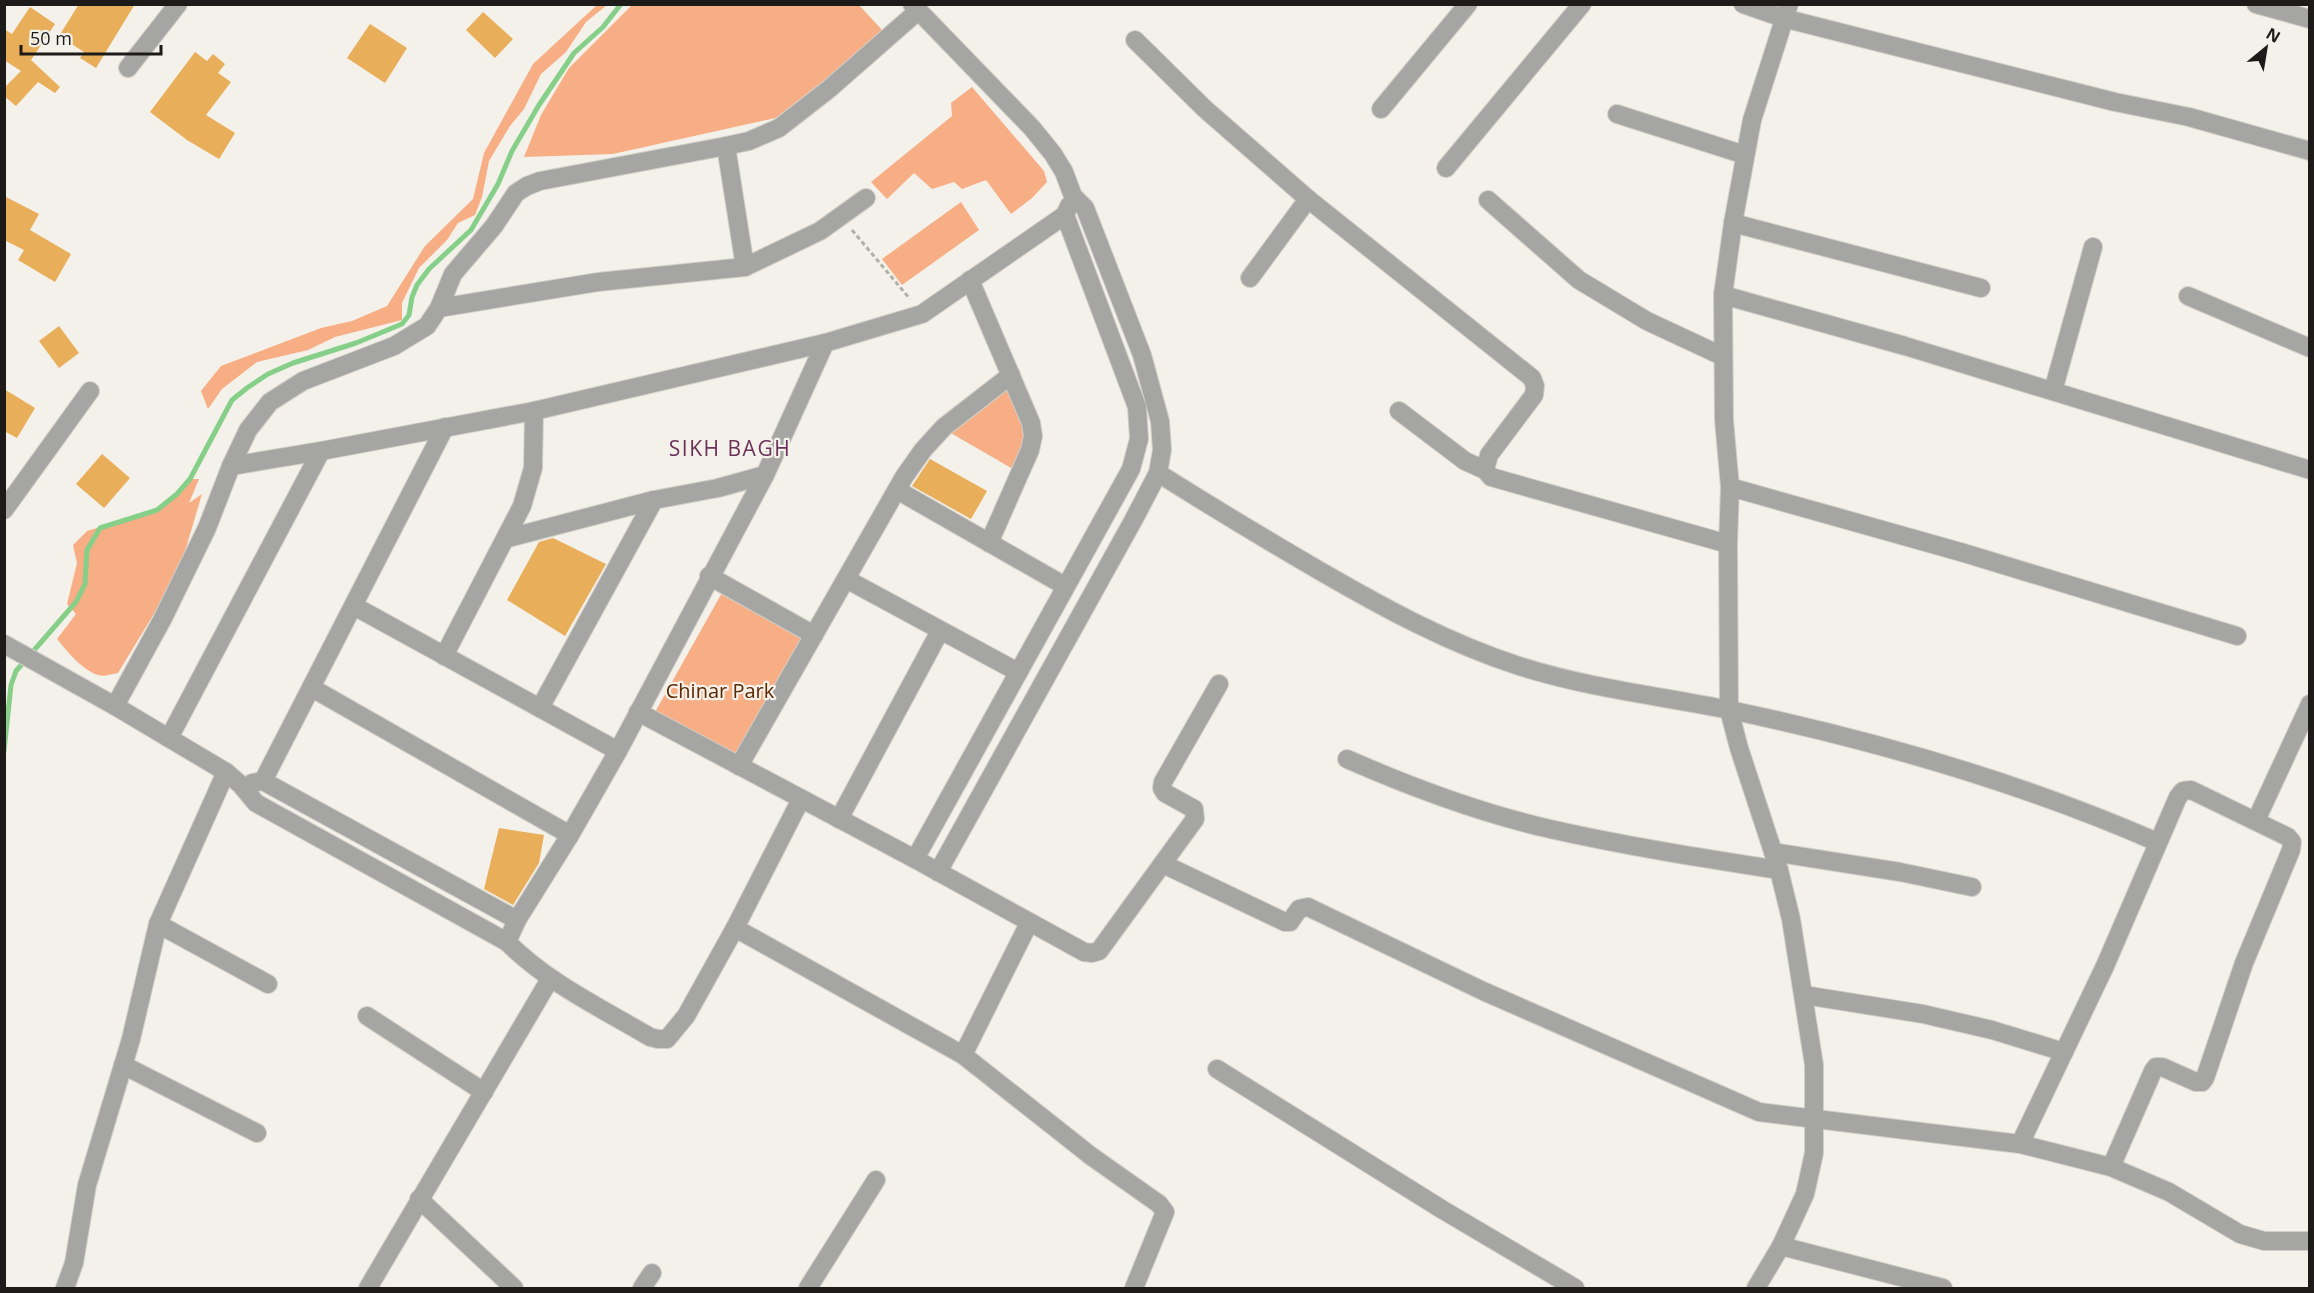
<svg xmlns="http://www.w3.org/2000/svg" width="2314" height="1293" font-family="'Open Sans',sans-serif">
	<rect width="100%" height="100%" fill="#f3f1e9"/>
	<!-- green -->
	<g fill="#f7ae84">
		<path d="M598,4L607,5L586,22L566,52L541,74L524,109L510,126L489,161L482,197L475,215L458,223L447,240L419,268L402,303V320L335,337L308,350L257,362L222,389L208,409L201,391L221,366L321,328L352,321L387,306L425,246L473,199L484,153L533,64Z"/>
		<path d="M632,5H859L883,31L845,67L780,117L613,154L524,157L541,115L569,68Z"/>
		<path d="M972,87L1044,171L1047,182L1032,198L1011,214L986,180L962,189L954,182L932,189L914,173L887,199L871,182L952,116L951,103Z"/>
		<path d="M961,202L979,230L902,285L882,259Z"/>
		<path d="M1007,385L1028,434L1013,469L949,432Z"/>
		<path d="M190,479H199L189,503L202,494L186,548L172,584L118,673C112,674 105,677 98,675C82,670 67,651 57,639L76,614L67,604L77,563L73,545L87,531L157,510L177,494Z"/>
		<path d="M723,591L804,636L736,757L655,712Z"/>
	</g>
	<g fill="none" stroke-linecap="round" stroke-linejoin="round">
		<!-- stream -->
		<path stroke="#85cf89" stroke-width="5" d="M4,751L11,685L16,671L76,602L85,584L87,550L100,528L157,510L177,494L190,479L232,400L247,388L268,374L293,363L356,343L402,324L409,315L412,297L417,285L429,269L471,230L498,184L512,151L539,105L574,53L603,27L621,4"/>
	</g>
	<!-- building -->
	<g fill="#e9ae59">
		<path d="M79,4H135L96,68L80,58L84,52L59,36Z"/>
		<path d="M30,7L55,24L31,60L60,87L55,93L38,82L16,106L4,96V88L21,71L4,60V29L12,34Z"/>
		<path d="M483,12L513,39L495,58L466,30Z"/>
		<path d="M370,24L407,48L385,83L347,58Z"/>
		<path d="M195,52L207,61L213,54L225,64L218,73L231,82L206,115L235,133L219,159L187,140L150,112Z"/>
		<path d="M4,196L39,214L30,230L71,254L55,282L18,260L24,250L4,240Z"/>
		<path d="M59,326L79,353L59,368L39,341Z"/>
		<path d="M4,389L35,408L17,438L4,431Z"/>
		<path d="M102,454L130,478L104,508L76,484Z"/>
		<path d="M930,459L987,491L971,519L912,486Z"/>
		<path d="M553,538L606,564L565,636L507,600L539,542Z"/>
		<path d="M499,828L544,835L539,863L513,905L484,889Z"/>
	</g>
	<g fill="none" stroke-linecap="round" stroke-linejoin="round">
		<!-- minor casing -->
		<g stroke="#d1cfc8" stroke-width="20">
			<g id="minor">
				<path d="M912,4L1032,128L1053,154L1064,172L1073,196L1085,208L1142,355L1160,421L1162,450L1158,473L1134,519L938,872"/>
				<path d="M1743,4L1783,18L2115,102L2189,117L2310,151"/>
				<path d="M2256,4L2310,19"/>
				<path d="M1135,40L1205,109L1308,199L1532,378L1535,386L1534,395L1489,455L1485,470"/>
				<path d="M128,68L178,4"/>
				<path d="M1381,109L1468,4"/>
				<path d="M1617,114L1745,155"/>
				<path d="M726,146L745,267"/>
				<path d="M1446,168L1582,4"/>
				<path d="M1488,200L1579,280L1647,321L1722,356"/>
				<path d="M1733,223L1981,288"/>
				<path d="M1250,278L1308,199"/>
				<path d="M970,280L1031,423L1033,436L1030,450L989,543"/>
				<path d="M1723,295L1905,346L2310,470"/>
				<path d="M2188,296L2310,348"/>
				<path d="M439,308L453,274L494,226L516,193L527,186L540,181L726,146L749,141L779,128L829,89L918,11"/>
				<path d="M2053,391L2093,247"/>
				<path d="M1399,411L1465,461L1485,470L1491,477L1728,544"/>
				<path d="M231,466L321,451L534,411L825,343"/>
				<path d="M1158,473C1212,507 1265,539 1320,571C1384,608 1448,643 1519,666C1588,688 1660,696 1730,710C1877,741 2020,782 2157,842"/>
				<path d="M1730,487L1964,553L2237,636"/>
				<path d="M897,490L1065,586"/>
				<path d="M4,510L90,391"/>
				<path d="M508,538L654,500L718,488L765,475"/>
				<path d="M709,576L814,635"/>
				<path d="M846,579L1018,672"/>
				<path d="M354,606L618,751"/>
				<path d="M4,644L115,706L226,772L241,785L256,803L507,942"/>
				<path d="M444,656L522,506L533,468L534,411"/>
				<path d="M312,688L570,835"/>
				<path d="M115,706L162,620L207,528L231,466L248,430L270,402L303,381L394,346L427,326L439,308L598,282L745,267L820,231L866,198"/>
				<path d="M540,708L654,500"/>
				<path d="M638,712L915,859L1084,952L1092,953L1099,951L1195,819L1194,809L1165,793L1162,788L1163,782L1219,684"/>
				<path d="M169,738L321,451"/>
				<path d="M1347,759C1413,788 1480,813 1550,829C1625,846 1702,858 1779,870"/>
				<path d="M739,766L904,477L923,450L944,427L1011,375"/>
				<path d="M263,781L445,427"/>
				<path d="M252,783L263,781L517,920"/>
				<path d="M801,799L735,928L686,1016L667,1039H658L650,1037C601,1008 548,983 507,942L517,920L570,835L618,751L765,475L825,343L922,314L1065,215"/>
				<path d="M839,819L940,631"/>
				<path d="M2254,819L2259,814L2310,704"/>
				<path d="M1773,852L1900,872L1972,887"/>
				<path d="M915,859L1131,469L1139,439L1137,407L1065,215L1069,206"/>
				<path d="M1163,864L1285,922H1290L1299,909L1308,907L1483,991L1759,1112L2020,1144L2111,1167L2169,1192L2240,1234L2264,1241H2310"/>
				<path d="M158,924L268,984"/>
				<path d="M735,928L963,1055L1091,1156L1159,1204L1165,1212L1134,1288"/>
				<path d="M1804,995L1923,1014L1992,1030L2064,1052"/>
				<path d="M367,1016L484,1092"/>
				<path d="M963,1055L1029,923"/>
				<path d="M123,1065L257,1133"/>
				<path d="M1217,1069L1443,1210L1575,1288"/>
				<path d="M2020,1144L2105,966L2178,797L2183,791L2191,790L2288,837L2292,842L2291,850L2244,963L2205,1078L2202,1082H2196L2162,1067H2156L2153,1071L2111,1167"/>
				<path d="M419,1199L514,1288"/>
				<path d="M1781,1246L1943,1288"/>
				<path d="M65,1288L74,1263L87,1185L131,1039L158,924L226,772"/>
				<path d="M368,1288L550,979"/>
				<path d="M642,1288L652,1273"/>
				<path d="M808,1288L876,1180"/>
				<path d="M1756,1288L1781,1246L1805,1194L1814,1153V1065L1791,919L1779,870L1739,748L1729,710L1728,544L1730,487L1724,420L1723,295L1733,223L1752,120L1789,4"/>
			</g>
		</g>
		<!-- path -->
		<path stroke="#b0afa9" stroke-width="3" stroke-dasharray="4.5 3" stroke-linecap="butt" d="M852,230L910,299"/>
		<!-- minor -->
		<use href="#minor" stroke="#a5a6a3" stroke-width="18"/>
	</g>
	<g text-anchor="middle" stroke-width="4.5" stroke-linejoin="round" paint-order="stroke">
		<!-- park labels -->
		<g font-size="20" fill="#5e2800" stroke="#f3f1e9">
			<text x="720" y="698">Chinar Park</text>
		</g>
		<!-- neighbourhood labels -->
		<g font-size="21" letter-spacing="1.5" fill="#6c315a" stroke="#f3f1e9">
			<text x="730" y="456">SIKH BAGH</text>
		</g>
	</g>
	<!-- border -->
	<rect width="2314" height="1293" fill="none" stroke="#1c1b19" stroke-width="12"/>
	<!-- north arrow -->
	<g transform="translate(2266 48) rotate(30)" stroke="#f3f1e9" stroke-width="4.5" paint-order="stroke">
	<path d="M0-4.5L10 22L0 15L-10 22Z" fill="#1c1b19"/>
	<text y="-9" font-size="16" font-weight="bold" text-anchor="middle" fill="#1c1b19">N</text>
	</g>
	<!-- scale -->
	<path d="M21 45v9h140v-9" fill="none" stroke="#1c1b19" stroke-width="3"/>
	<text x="30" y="45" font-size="18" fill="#1c1b19" stroke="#f3f1e9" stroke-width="4.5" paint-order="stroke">50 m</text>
</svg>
